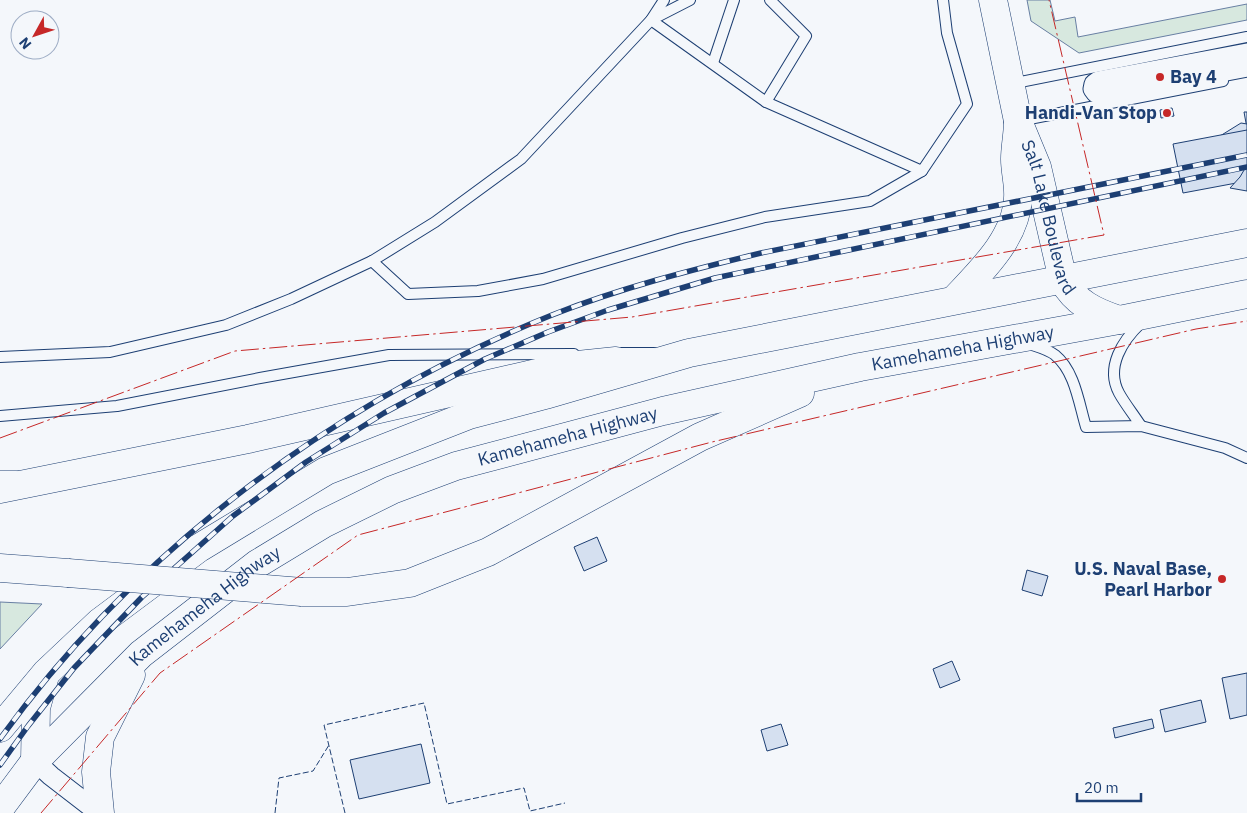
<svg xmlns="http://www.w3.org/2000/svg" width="1247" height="813" font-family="'IBM Plex Sans',sans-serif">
	<rect width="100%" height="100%" fill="#f4f7fb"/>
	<!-- green -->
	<g fill="#d7e8df" stroke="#687fa3">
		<path d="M1027,0H1050L1055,21L1075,17L1078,37L1247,4V20L1079,53L1031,21Z"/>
		<path d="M0,602L42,604L0,649Z"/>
	</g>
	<!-- building -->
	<g fill="#d5e0f0" stroke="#1d3f73">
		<path d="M1172,108L1174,116L1161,118L1160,110Z"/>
		<path d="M1244,112H1247V128L1246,123Z"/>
		<path d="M1241,123L1247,124V154L1235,143L1220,136Z"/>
		<path d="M1247,130V181L1183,193L1173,144Z"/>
		<path d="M1247,165V191L1230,188L1240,177Z"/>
		<path d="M597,537L607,561L584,571L574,547Z"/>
		<path d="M1027,570L1048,576L1042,596L1022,590Z"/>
		<path d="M952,661L960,680L940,688L933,669Z"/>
		<path d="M1247,673V715L1230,719L1222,678Z"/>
		<path d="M1201,700L1206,722L1165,732L1160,710Z"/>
		<path d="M1152,719L1154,728L1115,738L1113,728Z"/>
		<path d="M781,724L788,745L767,751L761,730Z"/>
		<path d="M421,744L430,783L359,799L350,760Z"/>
	</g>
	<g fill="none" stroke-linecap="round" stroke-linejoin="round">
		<!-- lane casing -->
		<g stroke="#1d3f73" stroke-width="12">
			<g id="lane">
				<path d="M690,0L651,20L766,102L922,171L967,104L947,33L943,0"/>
				<path d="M713,63L734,0"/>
				<path d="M1010,84L1247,37"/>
				<path d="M766,102L806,36L770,0"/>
				<path d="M1019,121L1223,81"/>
				<path d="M372,261L408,294L478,291L543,279L682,238L765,217L870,201L922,171"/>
				<path d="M1029,344C1038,347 1047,349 1055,355C1075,371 1079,404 1086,427L1141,426L1225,448L1247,458"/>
				<path d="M613,353H654"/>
				<path d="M0,357L110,352L226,325L291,299L372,261L435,222L521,159L651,20L664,0"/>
				<path d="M0,416L117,406L260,378L389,355L574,354"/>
				<path d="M1141,426C1134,415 1125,404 1119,393C1105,367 1123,340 1141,323"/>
			</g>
		</g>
		<!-- street casing -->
		<g stroke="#1d3f73" stroke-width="21">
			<g id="street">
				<path d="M1247,53L1098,81L1094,84L1093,89L1096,93L1101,95L1247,67"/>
				<path d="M35,761L51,776L99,813"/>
			</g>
		</g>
		<!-- secondary casing -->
		<g stroke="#1d3f73" stroke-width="29">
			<g id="secondary">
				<path id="s1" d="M993,0L1018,121L1037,167L1063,280C1075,303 1095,312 1119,320"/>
			</g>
		</g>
		<!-- primary casing -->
		<g stroke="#1d3f73" stroke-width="29">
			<g id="primary">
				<path d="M954,300C980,272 1016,239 1018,198C1019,185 1015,172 1015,159C1015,147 1018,134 1018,121"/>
				<path d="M0,489L248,439L568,366L616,361"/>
				<path d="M0,568L68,573"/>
				<path d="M302,592H347L410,583L488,552L700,437L800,393"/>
				<path d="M0,728L46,673L100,622L199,548L326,471L469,415L545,395L689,353L1247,243"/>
				<path d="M35,761L36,708L44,679"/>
				<path id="s2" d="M0,808L35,761L141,654L257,564L323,524L392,490L456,466L663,411L860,367L1119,320L1247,294"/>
				<path d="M100,813L96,772L100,737L131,675"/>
			</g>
		</g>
		<!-- highway casing -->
		<g stroke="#1d3f73" stroke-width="29">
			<path id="highway" d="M0,485H16"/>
		</g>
		<!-- lane -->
		<use href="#lane" stroke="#f4f7fb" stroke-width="10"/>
		<!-- street -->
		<use href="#street" stroke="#f4f7fb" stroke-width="19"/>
		<!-- secondary -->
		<use href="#secondary" stroke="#f4f7fb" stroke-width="28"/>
		<!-- primary -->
		<use href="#primary" stroke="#f4f7fb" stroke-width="28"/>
		<!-- highway -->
		<use href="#highway" stroke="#f4f7fb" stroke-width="28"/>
		<!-- rail casing -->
		<g stroke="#1d3f73" stroke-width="5.5">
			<g id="rail">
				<path d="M0,739C137,549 335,402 552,315C620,288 691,270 761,253L1247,155"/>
				<path d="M0,765L28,726L74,668L142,597L233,516L306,462L384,413L485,359L548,332L608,310L715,278L1247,167"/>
			</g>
		</g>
		<!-- rail -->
		<use href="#rail" stroke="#f4f7fb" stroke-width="4" stroke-dasharray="11" stroke-linecap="butt"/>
		<!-- primary-bridge casing -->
		<g stroke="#1d3f73" stroke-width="29" stroke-linecap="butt">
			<path id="primary-bridge" d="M68,573L302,592"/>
		</g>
		<!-- primary-bridge -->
		<use href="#primary-bridge" stroke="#f4f7fb" stroke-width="28"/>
		<!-- fence -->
		<g stroke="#1d3f73" stroke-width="1" stroke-dasharray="6 2.5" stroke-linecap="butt">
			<path d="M275,813L279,778L313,771L329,745"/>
			<path d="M345,813L324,725L424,703L447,804L524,788L530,811L565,803"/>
		</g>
		<!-- power -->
		<g stroke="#c62828" stroke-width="1" stroke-dasharray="18 4 2.5 4" stroke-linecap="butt">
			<path d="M0,438L235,351L632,317L1104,235L1049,0"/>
			<path d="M41,813L160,673L358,535L712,442L1196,329L1247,321"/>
		</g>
	</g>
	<!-- markers -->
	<g fill="#c62828" stroke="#f4f7fb" stroke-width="2">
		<circle cx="1160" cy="77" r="5"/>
		<circle cx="1167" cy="113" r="5"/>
		<circle cx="1222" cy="579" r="5"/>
	</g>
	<g text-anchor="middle" stroke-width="4" stroke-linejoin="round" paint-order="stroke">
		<!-- poi labels -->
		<g font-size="18" font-weight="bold" fill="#1d3f73" stroke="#f4f7fb" text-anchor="end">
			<text x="1170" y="83" text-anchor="start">Bay 4</text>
			<text x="1157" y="119">Handi-Van Stop</text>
			<text x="1212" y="575">U.S. Naval Base,<tspan x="1212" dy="21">Pearl Harbor</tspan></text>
		</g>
		<!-- street labels -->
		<g font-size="18" fill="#1d3f73" stroke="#f4f7fb">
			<text dy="6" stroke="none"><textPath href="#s1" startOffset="225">Salt Lake Boulevard</textPath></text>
			<text dy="6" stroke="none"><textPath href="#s2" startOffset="1099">Kamehameha Highway</textPath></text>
			<text dy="6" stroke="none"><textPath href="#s2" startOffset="694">Kamehameha Highway</textPath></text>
			<text dy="6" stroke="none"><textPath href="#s2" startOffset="289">Kamehameha Highway</textPath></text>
		</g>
	</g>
	<!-- north arrow -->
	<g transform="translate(35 35) rotate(230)"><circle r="24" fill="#f4f7fb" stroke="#9eadc5"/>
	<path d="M0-4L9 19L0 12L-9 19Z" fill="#c62828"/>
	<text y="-8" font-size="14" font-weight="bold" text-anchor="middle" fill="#1d3f73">N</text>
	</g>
	<!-- scale -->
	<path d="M1077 793v8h64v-8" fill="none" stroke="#1d3f73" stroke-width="2.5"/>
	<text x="1084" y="793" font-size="15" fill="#1d3f73" stroke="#f4f7fb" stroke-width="4" paint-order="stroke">20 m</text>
</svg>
